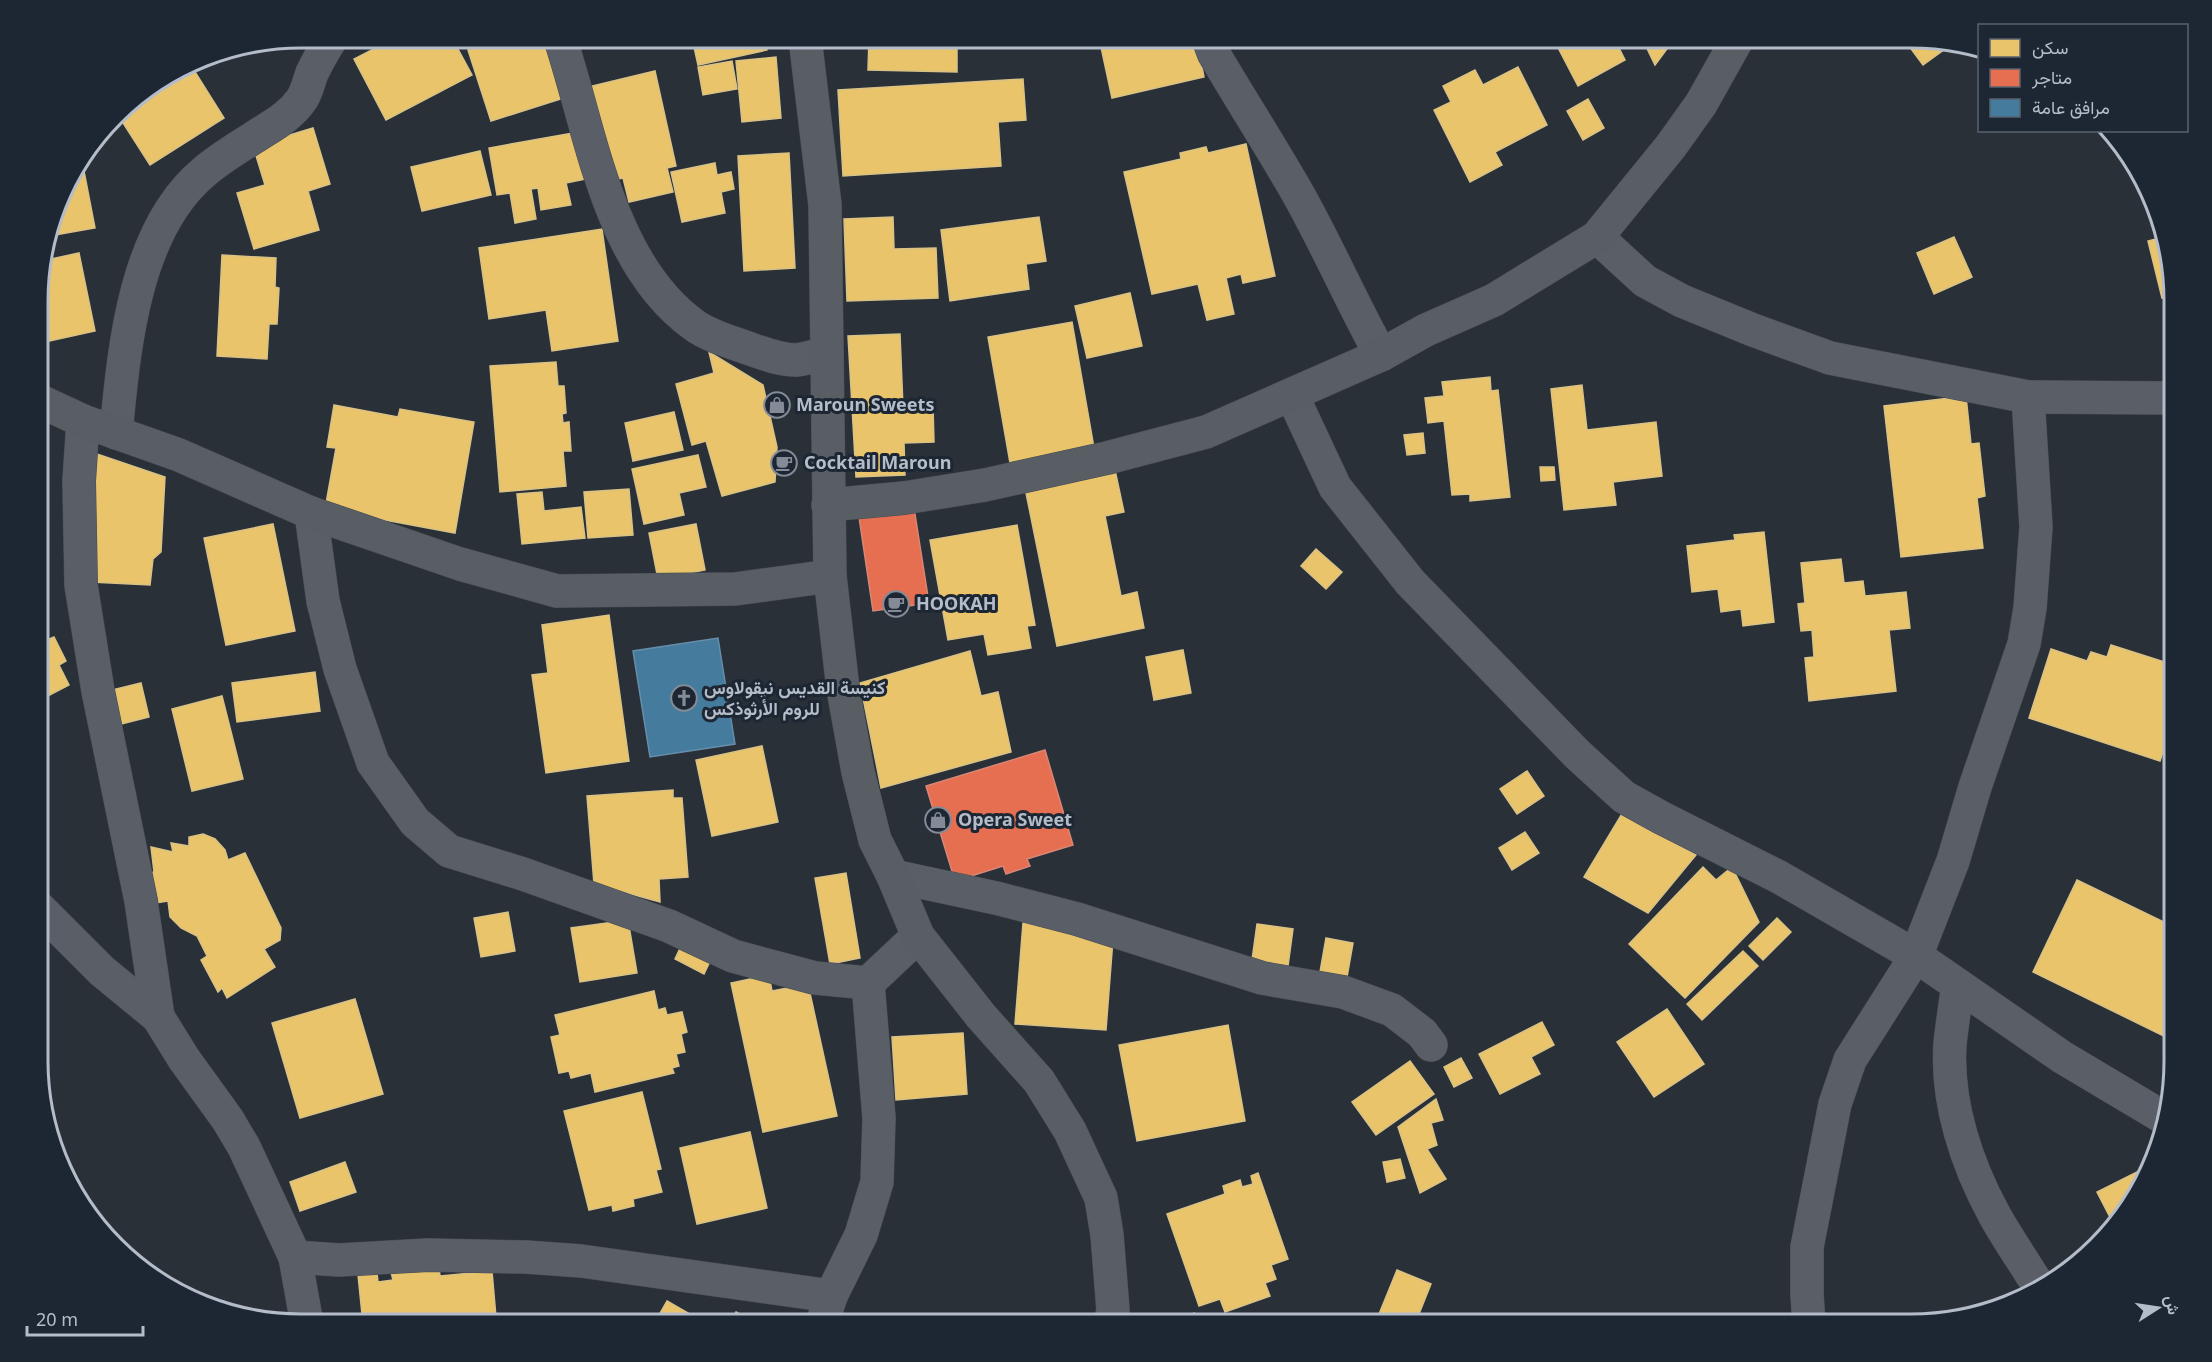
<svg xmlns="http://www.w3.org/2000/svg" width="2212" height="1362" font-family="'Noto Sans',Vazirmatn,sans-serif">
	<rect width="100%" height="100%" fill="#2a3038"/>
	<!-- homes -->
	<g fill="#e9c46a" stroke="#d9c286" stroke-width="1.5">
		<path d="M395,38H452L472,75L386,120L354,59Z"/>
		<path d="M506,38H552L570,96L491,121L468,50Z"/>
		<path d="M692,38H765L767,50L698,65Z"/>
		<path d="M869,38H962V40H957V72L868,70Z"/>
		<path d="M1125,38H1192L1195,53L1199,52L1204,77L1112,98L1101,47L1108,45L1107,41Z"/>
		<path d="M1236,38H1267L1240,48Z"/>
		<path d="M1553,38H1614L1625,60L1578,86Z"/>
		<path d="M1642,38H1675L1655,65Z"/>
		<path d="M1903,38H1911L1952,44L1923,65Z"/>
		<path d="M776,57L781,118L742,122L736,61Z"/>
		<path d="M732,61L737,89L703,95L698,67Z"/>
		<path d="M190,64L224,118L150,165L118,115L127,103Z"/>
		<path d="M1518,67L1547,125L1495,152L1502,165L1470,182L1434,110L1451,102L1443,86L1475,70L1483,85Z"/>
		<path d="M655,71L676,166L667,168L673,192L629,202L623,178L609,181L588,87Z"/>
		<path d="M1023,79L1026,120L998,122L1001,166L843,176L838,90Z"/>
		<path d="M1588,99L1604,128L1583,140L1567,111Z"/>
		<path d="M313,128L330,184L308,191L319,230L254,249L237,193L265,185L253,146Z"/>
		<path d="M578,132L586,179L566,183L571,205L541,210L538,188L531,189L536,219L515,223L510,193L497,195L489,148Z"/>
		<path d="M1246,144L1275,276L1243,283L1241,274L1226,278L1234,314L1207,320L1198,284L1152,294L1124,172L1181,159L1180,153L1206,147L1208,153Z"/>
		<path d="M480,151L491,195L422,211L411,167Z"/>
		<path d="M789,153L795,268L744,271L738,156Z"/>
		<path d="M715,163L717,175L731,172L734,189L721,192L725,213L682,222L671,172Z"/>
		<path d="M83,166L95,228L49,236L65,184L78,167Z"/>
		<path d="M2143,182L2174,284V295L2162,298L2148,241L2156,239Z"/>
		<path d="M893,217L894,249L936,248L938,298L847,301L844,219Z"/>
		<path d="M1039,217L1046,261L1026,264L1029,289L950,301L941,230Z"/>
		<path d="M602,229L618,341L552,351L546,310L489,319L479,248Z"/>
		<path d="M1954,237L1972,277L1934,294L1917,253Z"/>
		<path d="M79,253L95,331L40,343V267L42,261Z"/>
		<path d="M222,255L276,258L275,287L279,288L277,324H269L267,359L217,356Z"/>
		<path d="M1130,293L1142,346L1087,358L1075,306Z"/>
		<path d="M1072,322L1094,448L1010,463L988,337Z"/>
		<path d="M900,334L903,407L933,406L934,442L904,443L905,475L856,477L848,336Z"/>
		<path d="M709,352L763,385L777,447L775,482L722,496L706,441L692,445L676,384L714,373Z"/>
		<path d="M556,362L558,386H564L566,413L562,414L563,423L569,422L571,451H563L566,486L500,492L490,366Z"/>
		<path d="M1490,377L1491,391L1498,390L1510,497L1470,501V494L1452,495L1444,421L1428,423L1425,398L1444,396L1442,382Z"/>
		<path d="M1582,385L1587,430L1656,422L1662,476L1613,482L1616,505L1564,510L1551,389Z"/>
		<path d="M1966,396L1971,444L1979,443L1985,496L1977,498L1983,548L1901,557L1884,406Z"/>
		<path d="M334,405L398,417L400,409L474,422L455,533L325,509L336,448L327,447Z"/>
		<path d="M674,412L683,450L633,461L625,423Z"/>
		<path d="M1423,433L1425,453L1407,455L1404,435Z"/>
		<path d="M94,453L165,477L161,552L153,559L150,585L91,582Z"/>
		<path d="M698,455L706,487L679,493L684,515L644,524L632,469Z"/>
		<path d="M1540,467H1554L1555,480L1541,481Z"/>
		<path d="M1115,470L1124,512L1105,516L1121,596L1137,592L1144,628L1057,646L1025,488Z"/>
		<path d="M629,489L633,535L588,538L584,492Z"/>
		<path d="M542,492L544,511L581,507L585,538L522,544L517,494Z"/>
		<path d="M273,524L295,631L226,645L204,538Z"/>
		<path d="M696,524L705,570L658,579L649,533Z"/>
		<path d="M1017,525L1035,625L1027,626L1031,648L988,655L984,634L948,640L930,540Z"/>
		<path d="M1764,532L1774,622L1743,626L1741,609L1721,612L1718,589L1692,592L1687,546L1735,540L1734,535Z"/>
		<path d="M1316,549L1342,572L1326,589L1301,566Z"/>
		<path d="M1841,559L1844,583L1863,581L1865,596L1906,592L1910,628L1889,630L1896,691L1809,701L1805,658L1814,657L1812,630L1801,631L1798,604L1805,603L1801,563Z"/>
		<path d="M609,615L629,761L546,773L532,675L548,673L542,625Z"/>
		<path d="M40,626L47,640L54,637L66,661L59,665L69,685L40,700Z"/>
		<path d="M2111,645L2174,665V718L2160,761L2029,718L2051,649L2087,661L2091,652L2107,657Z"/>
		<path d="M1183,650L1191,693L1154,700L1146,657Z"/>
		<path d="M970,651L981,696L998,692L1011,752L881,788L860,683Z"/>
		<path d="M315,672L320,711L237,722L232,683Z"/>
		<path d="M141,683L149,717L121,724L112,690Z"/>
		<path d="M222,696L243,779L192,791L172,709Z"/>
		<path d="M762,746L778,822L712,836L696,760Z"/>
		<path d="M1527,771L1544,796L1517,814L1500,789Z"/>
		<path d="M673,790V798H682L688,877L659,879L660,902L594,884L587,796Z"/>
		<path d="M1623,812L1696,855L1648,913L1584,877Z"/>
		<path d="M1525,832L1539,853L1512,870L1499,848Z"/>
		<path d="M203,834L215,839L225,850L228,860L245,853L281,928L280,940L264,949L275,967L227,998L222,988L218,992L201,960L207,956L197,936L181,928L170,917L168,901L156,903L149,873L154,872L151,847L173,852L171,843L189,846V837Z"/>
		<path d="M1703,867L1716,880L1732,867L1759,922L1685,998L1629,944Z"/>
		<path d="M846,873L860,958L830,964L815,878Z"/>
		<path d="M2077,880L2174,927V1041L2033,972Z"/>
		<path d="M508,912L515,951L481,957L474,918Z"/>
		<path d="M1777,918L1791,932L1763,960L1749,946Z"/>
		<path d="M628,920L637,973L580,982L571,928Z"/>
		<path d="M1023,923L1088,928L1113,939L1106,1030L1015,1024Z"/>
		<path d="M1257,924L1293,929L1288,966L1252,960Z"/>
		<path d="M1326,938L1353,943L1347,977L1320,972Z"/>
		<path d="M683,942L712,957L704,974L675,959Z"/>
		<path d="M1743,951L1758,966L1702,1020L1687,1004Z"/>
		<path d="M769,975L772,991L808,984L837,1116L763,1132L731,983Z"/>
		<path d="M654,991L658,1010L665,1008L667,1015L682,1012L687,1032L681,1034L685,1052L676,1054L679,1066L672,1068L674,1073L595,1092L591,1073L571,1078L569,1071L559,1073L551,1037L560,1035L555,1015Z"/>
		<path d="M355,999L383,1094L300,1118L272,1023Z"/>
		<path d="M1667,1009L1704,1064L1654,1097L1617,1042Z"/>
		<path d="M1542,1022L1554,1045L1531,1057L1540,1074L1500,1094L1479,1054Z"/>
		<path d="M1228,1025L1245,1121L1137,1141L1119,1045Z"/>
		<path d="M963,1033L967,1094L896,1100L892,1037Z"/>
		<path d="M1461,1058L1472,1078L1454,1087L1444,1067Z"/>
		<path d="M1410,1061L1434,1094L1376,1135L1352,1102Z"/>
		<path d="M642,1092L661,1169L656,1170L662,1192L633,1199L634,1206L613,1211L612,1205L589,1210L564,1111Z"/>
		<path d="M1436,1099L1443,1120L1431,1123L1437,1145L1427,1149L1446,1179L1420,1193L1398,1127Z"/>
		<path d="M750,1132L767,1208L697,1224L680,1148Z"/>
		<path d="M1400,1159L1405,1178L1387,1182L1383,1162Z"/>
		<path d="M345,1162L356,1192L300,1211L290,1182Z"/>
		<path d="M2151,1165L2130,1207L2113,1223L2097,1192Z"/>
		<path d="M1258,1173L1288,1259L1271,1265L1276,1279L1265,1283L1270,1296L1225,1312L1220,1299L1199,1306L1167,1214L1225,1194L1223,1186L1240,1180L1242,1187L1253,1184L1251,1176Z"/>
		<path d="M439,1267L440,1276L492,1271L496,1317L487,1318L488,1324H363L358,1275L377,1273L378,1282L393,1280L391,1272Z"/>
		<path d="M1397,1270L1431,1284L1415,1324H1375Z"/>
		<path d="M667,1301L707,1324H654Z"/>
		<path d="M736,1312L757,1324H729Z"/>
		<path d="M1194,1313L1204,1324H1183Z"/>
	</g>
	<!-- shops -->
	<g fill="#e76f51" stroke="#d88675" stroke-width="1.5">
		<path d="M914,508L929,603L873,611L859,517Z"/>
		<path d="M1045,750L1073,845L1027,859L1030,866L1006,874L1003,866L955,881L926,786Z"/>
	</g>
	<!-- public -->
	<path fill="#457b9d" stroke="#668eaa" stroke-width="1.5" d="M718,638L735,744L650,757L633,651Z"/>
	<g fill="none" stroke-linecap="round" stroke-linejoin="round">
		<!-- street casing -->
		<g stroke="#484c53" stroke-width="34">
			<g id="street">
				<path d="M560,38C591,131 608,263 694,325C706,334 724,340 739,345C757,351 777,360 796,360C806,359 818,355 827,353"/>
				<path d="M1208,38L1214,54C1241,100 1270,145 1297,192C1327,245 1351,301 1381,355"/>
				<path d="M1597,237L1645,281L1682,301L1753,330L1830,358L2028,397L2174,398"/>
				<path d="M1292,395L1335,487L1410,582L1577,754L1624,797L1662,818L1779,877L1916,956L2062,1057L2166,1119"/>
				<path d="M83,421L79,481L81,585L98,691L141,901L158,1017"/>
				<path d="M116,433C124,349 134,230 204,172C219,159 236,149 253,138C271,126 289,118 302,99C307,91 309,81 312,73C318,61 324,49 332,38"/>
				<path d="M311,513L323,601L340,669L373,763L415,822L449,851L523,874L669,926L733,956L815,978L868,983L918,936"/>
				<path d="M893,876L996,898L1077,919L1262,978L1343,992L1392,1010L1422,1033L1431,1045"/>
				<path d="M40,909L102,971L158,1017L184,1059L228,1120L244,1147L295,1257L307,1324"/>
				<path d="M1958,985C1955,1005 1952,1025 1950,1044C1946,1103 1967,1165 1995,1216C2009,1241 2026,1265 2041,1290"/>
				<path d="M295,1257L339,1260L428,1255L526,1257L581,1261L831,1296L822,1324"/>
				<path d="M831,1296L861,1235L877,1182L879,1118L868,983"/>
				<path d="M1809,1324L1807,1295V1247L1835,1104L1850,1060L1916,956L1953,861L1975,787L2024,644L2030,608L2036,527L2028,397"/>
			</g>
		</g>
		<!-- secondary casing -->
		<g stroke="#484c53" stroke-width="34">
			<g id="secondary">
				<path d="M805,38L825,205L830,576L843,689L858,772L875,840L893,876L918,936L981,1016L1039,1081L1070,1131L1101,1198L1107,1235L1113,1310L1110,1324"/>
				<path d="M40,401L83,421L179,455L311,513L460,564L557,591L735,589L830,576"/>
				<path d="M828,505L904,498L985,485L1107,458L1206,432L1381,355L1426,330L1494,300L1597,237L1671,146L1701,104L1738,38"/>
			</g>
		</g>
		<!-- street -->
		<use href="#street" stroke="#5a5e66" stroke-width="33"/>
		<!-- secondary -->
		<use href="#secondary" stroke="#595d64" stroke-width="33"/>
	</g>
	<!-- icons -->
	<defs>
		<g id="shop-ring" transform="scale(1.35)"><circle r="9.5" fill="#1d2633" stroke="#848b96" stroke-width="1.5"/><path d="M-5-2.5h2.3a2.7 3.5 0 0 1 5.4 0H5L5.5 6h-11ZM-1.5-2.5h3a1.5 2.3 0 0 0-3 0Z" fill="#848b96"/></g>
		<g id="cafe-ring" transform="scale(1.35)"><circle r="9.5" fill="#1d2633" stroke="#848b96" stroke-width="1.5"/><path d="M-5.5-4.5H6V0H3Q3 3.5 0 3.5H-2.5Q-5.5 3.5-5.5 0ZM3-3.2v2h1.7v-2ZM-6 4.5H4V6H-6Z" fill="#848b96"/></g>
		<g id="church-ring" transform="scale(1.35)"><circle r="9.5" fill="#1d2633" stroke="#848b96" stroke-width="1.5"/><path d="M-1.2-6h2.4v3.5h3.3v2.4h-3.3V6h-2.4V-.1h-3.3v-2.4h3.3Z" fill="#848b96"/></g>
	</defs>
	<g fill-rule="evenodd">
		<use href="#shop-ring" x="777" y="405"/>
		<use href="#cafe-ring" x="784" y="463"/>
		<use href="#cafe-ring" x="896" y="604"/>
		<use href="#church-ring" x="684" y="698"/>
		<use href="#shop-ring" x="938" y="820"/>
	</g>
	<g text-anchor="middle" stroke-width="6" stroke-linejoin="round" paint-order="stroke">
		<!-- poi labels -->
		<g font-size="18" font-weight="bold" fill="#b4bcc9" stroke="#1d2633" text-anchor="start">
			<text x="796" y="411">Maroun Sweets</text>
			<text x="804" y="469">Cocktail Maroun</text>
			<text x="916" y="610">HOOKAH</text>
			<text x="704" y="694">كنيسة القديس نيقولاوس<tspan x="704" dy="21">للروم الأرثوذكس</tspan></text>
			<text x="958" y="826">Opera Sweet</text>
		</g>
	</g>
	<!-- crop -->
	<path d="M0 0H2212V1362H0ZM301 48H1911A253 253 0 0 1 2164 301V1061A253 253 0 0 1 1911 1314H301A253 253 0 0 1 48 1061V301A253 253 0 0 1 301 48Z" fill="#1d2633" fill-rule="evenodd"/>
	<path fill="none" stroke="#b4bcc9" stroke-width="3" d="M301 48H1911A253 253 0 0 1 2164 301V1061A253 253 0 0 1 1911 1314H301A253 253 0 0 1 48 1061V301A253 253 0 0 1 301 48Z"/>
	<!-- legend -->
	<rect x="1978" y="24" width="210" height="108" fill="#1d2633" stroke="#59626f" stroke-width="1.5"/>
	<rect x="1990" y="39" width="30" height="18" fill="#e9c46a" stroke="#59626f" stroke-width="1.5"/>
	<text x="2032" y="54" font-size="18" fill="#b4bcc9">سكن</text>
	<rect x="1990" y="69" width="30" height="18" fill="#e76f51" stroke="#59626f" stroke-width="1.5"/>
	<text x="2032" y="84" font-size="18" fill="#b4bcc9">متاجر</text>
	<rect x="1990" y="99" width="30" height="18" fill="#457b9d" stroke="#59626f" stroke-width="1.5"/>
	<text x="2032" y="114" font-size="18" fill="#b4bcc9">مرافق عامة</text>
	<!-- north arrow -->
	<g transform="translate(2158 1308) rotate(78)" stroke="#1d2633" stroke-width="4.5" paint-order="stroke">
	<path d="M0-4.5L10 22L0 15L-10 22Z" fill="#b4bcc9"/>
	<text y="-9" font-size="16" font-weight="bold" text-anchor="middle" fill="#b4bcc9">ش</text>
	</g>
	<!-- scale -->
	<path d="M27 1326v9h116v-9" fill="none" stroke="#b4bcc9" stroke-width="3"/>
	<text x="36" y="1326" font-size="18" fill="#b4bcc9" stroke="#1d2633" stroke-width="4.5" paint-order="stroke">20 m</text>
</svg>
